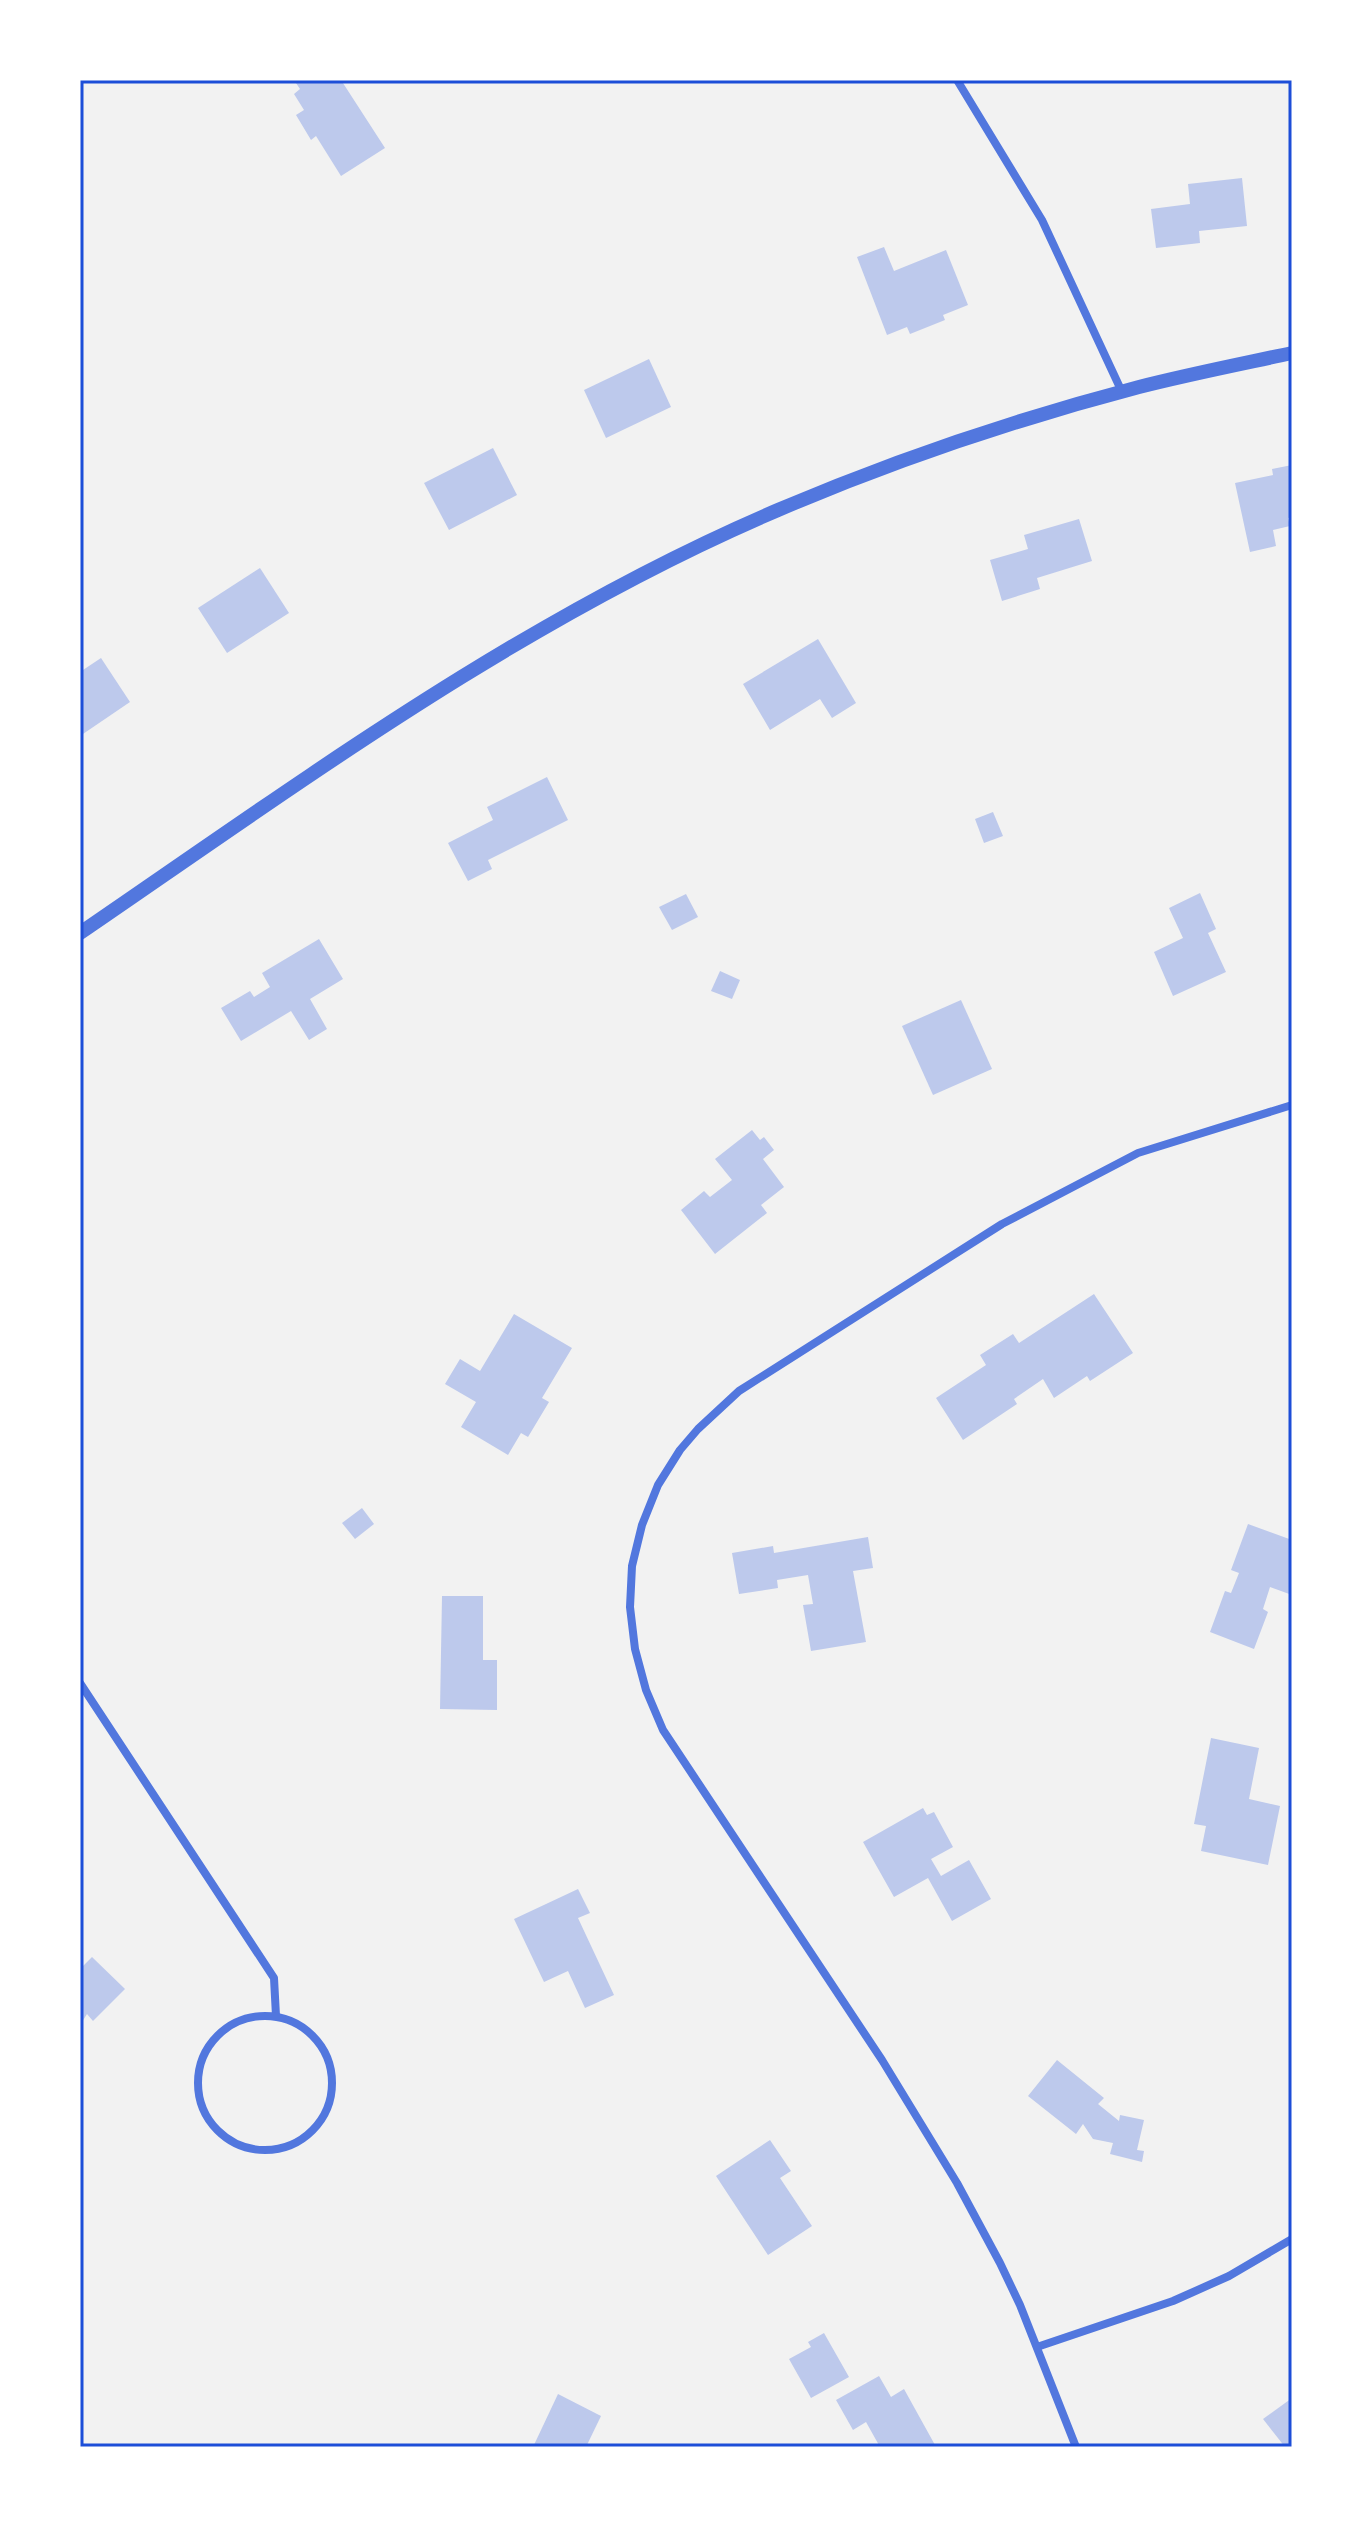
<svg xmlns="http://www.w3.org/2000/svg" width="1372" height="2527" font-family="Jost,sans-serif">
	<rect width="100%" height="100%" fill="#f2f2f2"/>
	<!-- building -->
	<g fill="#bdc9ec">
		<path d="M294,80H341L385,148L341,176L316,136L311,140L296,115L304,110L294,94L300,89Z"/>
		<path d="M1242,178L1247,226L1199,231L1200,243L1156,248L1151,209L1190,204L1188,184Z"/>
		<path d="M884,247L894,271L946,250L968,305L943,315L945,320L910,334L907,327L887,335L857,257Z"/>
		<path d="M649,359L671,407L606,438L584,390Z"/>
		<path d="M493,448L517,495L449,530L424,483Z"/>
		<path d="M1292,465V517L1288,518L1290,526L1273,530L1276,546L1250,552L1235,483L1273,475L1272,469Z"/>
		<path d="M1079,519L1092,561L1037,578L1040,589L1002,601L990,560L1028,549L1024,535Z"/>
		<path d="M260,568L289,613L227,653L198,608Z"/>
		<path d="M818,639L856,703L832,718L820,699L770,730L743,684Z"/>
		<path d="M101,658L130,702L80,736V672Z"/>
		<path d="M547,777L568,820L488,860L492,869L468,881L448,843L493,820L487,807Z"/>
		<path d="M993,812L1003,836L984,843L975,819Z"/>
		<path d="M1200,893L1216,929L1208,933L1226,972L1173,996L1154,952L1183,938L1169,908Z"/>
		<path d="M686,894L698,917L672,930L659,907Z"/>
		<path d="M319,939L343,979L310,999L327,1029L309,1040L291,1011L241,1041L221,1008L250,991L254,997L270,987L262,973Z"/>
		<path d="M720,971L740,980L732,999L711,991Z"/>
		<path d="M961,1000L992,1069L933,1095L902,1026Z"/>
		<path d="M752,1130L760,1140L764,1137L774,1150L763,1159L784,1187L761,1205L767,1213L715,1254L681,1210L704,1191L710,1197L732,1180L715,1159Z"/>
		<path d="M1094,1294L1133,1353L1090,1381L1087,1376L1054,1398L1043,1379L1014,1399L1017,1404L963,1440L936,1398L986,1365L980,1355L1013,1334L1019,1343Z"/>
		<path d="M514,1314L572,1348L542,1398L549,1402L528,1437L521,1433L508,1455L461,1427L476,1402L445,1384L460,1359L480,1371Z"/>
		<path d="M362,1508L374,1524L355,1539L342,1523Z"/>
		<path d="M1248,1524L1292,1540V1595L1270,1587L1263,1609L1268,1612L1254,1649L1210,1632L1225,1591L1231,1593L1239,1573L1231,1570Z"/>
		<path d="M868,1537L873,1568L853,1571L866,1642L811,1651L803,1605L813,1604L808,1575L777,1580L778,1588L739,1594L732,1553L773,1546L774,1553Z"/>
		<path d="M442,1596H483V1660H497V1710L440,1709Z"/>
		<path d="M1211,1738L1259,1748L1249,1799L1280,1806L1268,1865L1201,1851L1206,1826L1194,1824Z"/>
		<path d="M923,1808L927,1815L934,1812L953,1847L931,1859L941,1876L969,1860L991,1899L952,1921L928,1878L894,1897L863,1842Z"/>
		<path d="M578,1889L590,1913L578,1918L614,1995L585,2008L568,1971L544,1982L514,1919Z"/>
		<path d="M92,1957L125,1989L93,2021L87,2014L80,2025V1969Z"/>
		<path d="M1057,2060L1104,2098L1098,2104L1119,2121L1120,2115L1144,2120L1137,2150L1144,2151L1142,2162L1110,2154L1113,2143L1093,2139L1083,2124L1076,2134L1028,2096Z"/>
		<path d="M770,2140L791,2171L780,2178L812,2226L768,2255L716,2176Z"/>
		<path d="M824,2333L849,2377L811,2398L789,2359L811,2347L808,2342Z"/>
		<path d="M879,2376L891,2397L904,2389L935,2445L880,2447L866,2422L853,2430L836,2400Z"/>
		<path d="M558,2394L601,2416L586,2447H533Z"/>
		<path d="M1292,2398V2447H1285L1263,2419Z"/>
	</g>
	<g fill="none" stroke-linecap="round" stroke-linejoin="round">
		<!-- minor -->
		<g stroke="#5277de" stroke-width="8">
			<path d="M957,80L1042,220L1122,392"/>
			<path d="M80,1683L274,1978L276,2016"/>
			<circle cx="265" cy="2083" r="67"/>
			<path d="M1037,2347L1173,2301L1229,2276L1292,2239"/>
			<path d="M1076,2447L1020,2305L1000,2263L957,2183L882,2060L663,1730L646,1690L635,1649L630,1607L632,1566L642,1525L658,1485L680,1450L698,1429L739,1391L1002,1224L1138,1153L1292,1105"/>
		</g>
		<!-- tertiary -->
		<path stroke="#5277de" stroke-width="14" d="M80,933C305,779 526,617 778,510C895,460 1017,419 1139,387C1190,374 1241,364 1292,353"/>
	</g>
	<!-- border -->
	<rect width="1372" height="2527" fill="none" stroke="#ffffff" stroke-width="164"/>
	<rect x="82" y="82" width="1208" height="2363" fill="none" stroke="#1d4ed8" stroke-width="3"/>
</svg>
